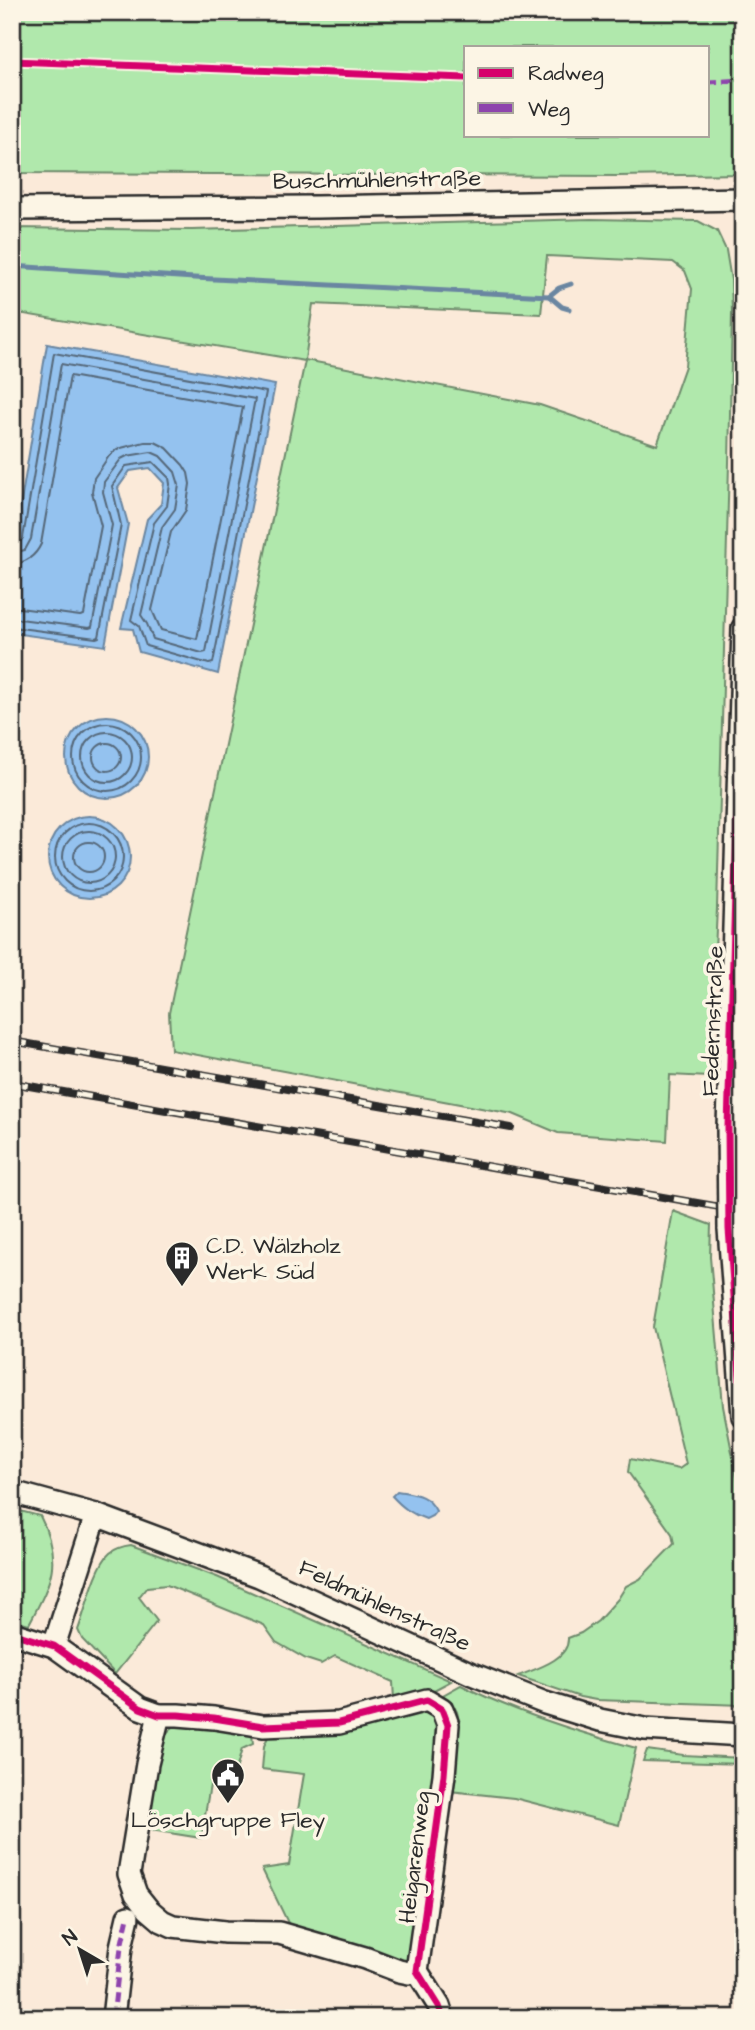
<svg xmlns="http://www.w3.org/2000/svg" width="755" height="2030" font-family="'Architects Daughter',sans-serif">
	<rect width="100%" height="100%" fill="#fbead9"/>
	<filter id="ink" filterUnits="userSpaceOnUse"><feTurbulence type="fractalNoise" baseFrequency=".0143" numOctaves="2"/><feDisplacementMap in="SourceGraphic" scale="14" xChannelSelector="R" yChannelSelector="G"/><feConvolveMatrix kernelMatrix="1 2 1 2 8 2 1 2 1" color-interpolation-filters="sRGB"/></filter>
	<g filter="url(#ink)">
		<!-- green -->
		<g fill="#b0e8ac" stroke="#6e8a6c" stroke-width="2" fill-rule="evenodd">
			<path d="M12,12H743V174L619,176L12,173ZM708,47V135H466V47Z"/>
			<path d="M591,219L698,221L717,231L726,250L731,280L732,313L729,463L717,908L709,1077L670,1075L667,1141L558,1133L513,1114L171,1050L169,1013L305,361L12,312V228L192,230ZM547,256L673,262L685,271L692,289L685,366L657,445L540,405L305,360L313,304L541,314Z"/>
			<path d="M673,1211L711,1225L710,1257L723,1406L743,1508V1705L596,1700L580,1697L518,1676C535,1669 569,1660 568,1638L581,1633L598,1621L618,1599L626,1586L640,1579L674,1544L672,1534L628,1472L630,1459L679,1469L686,1464L653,1327Z"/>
			<path d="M12,1509L40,1516C63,1562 51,1582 29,1624L15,1620L19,1607L12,1605Z"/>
			<path d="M131,1545L217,1577L451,1681L434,1690L394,1700L393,1682L335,1656L321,1664L306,1659L276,1642L264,1625L167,1585L147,1587L139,1597L157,1621L115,1674L82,1639L78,1630C85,1612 96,1565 110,1553C116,1548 123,1546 131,1545Z"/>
			<path d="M461,1685C516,1713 577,1732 636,1748L619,1825L514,1798L450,1791C453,1769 463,1732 457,1712C454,1705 448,1700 443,1695Z"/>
			<path d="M425,1708L432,1712L440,1728L410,1960L405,1964L293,1928L288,1923L262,1869L289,1865L304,1774L262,1769L264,1746L270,1732Z"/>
			<path d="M189,1722L252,1734L253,1744L242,1749L233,1781L211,1779L201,1838L144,1829L163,1740C169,1727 175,1725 189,1722Z"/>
			<path d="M647,1750L683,1755L743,1758V1764L643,1761Z"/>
		</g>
		<!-- water -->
		<g fill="#94c2ef" stroke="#6a86a1" stroke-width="2">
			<path d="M47,344L275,385L218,674L139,652L133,629L121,628L147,519L161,504L164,483L150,468L130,471L118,488L128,524L105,646L12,633V557Z"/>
			<circle cx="107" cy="757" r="41"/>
			<circle cx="89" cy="857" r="41"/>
			<path d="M397,1491C413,1494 428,1494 436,1511L432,1516L426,1519C411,1514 402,1507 392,1496Z"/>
		</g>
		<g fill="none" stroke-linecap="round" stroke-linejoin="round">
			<!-- shore -->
			<g stroke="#556779" stroke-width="2">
				<path d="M12,544L19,543L23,538L54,353L266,392L213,663L209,664L146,646L139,626L131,620L154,523L167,506L170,484L169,478L153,462L126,466L112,486L121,525L99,637L96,638L12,627"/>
				<path d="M12,553L25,550L31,539L61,364L255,399L206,652L202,653L153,639L147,624L141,615L162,527L175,509L179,485L175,472L160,456L151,452L127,456L121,459L104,482L103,492L112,525L92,627L89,628L12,618"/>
				<path d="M12,564C26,563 35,557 41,544L70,376L243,407L197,639L161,630L152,610L171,532L186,510L190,484L188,473L183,465L167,448L155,442H145L117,449L109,456L94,478L92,492L101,526L84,615L80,616L12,607"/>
				<circle cx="107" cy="757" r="34"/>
				<circle cx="107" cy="757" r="25"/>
				<circle cx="107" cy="757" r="14"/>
				<circle cx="89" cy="857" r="34"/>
				<circle cx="89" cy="857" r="26"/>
				<circle cx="89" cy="857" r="15"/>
			</g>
			<!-- stream -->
			<g stroke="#6a86a1" stroke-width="5">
				<path d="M12,266L194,278L549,296L559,288L571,284"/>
				<path d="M549,296L562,307L569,309"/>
			</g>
			<!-- minor casing -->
			<g stroke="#2b2b2b" stroke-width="26">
				<g id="minor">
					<path d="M12,209L317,207L743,199"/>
					<path d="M728,1127L743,628"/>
					<path d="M729,1229L743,1416"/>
					<path d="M12,1492L96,1515L259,1576L472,1674L545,1703L600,1720L645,1729L743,1735"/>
					<path d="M12,1633L54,1646L140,1708L159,1715H178L214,1718L263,1726L339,1723L427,1700L442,1709L448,1725L444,1775L417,1971L439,2006L443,2018"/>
					<path d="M54,1646L96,1515"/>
					<path d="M159,1715L147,1764L129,1874L136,1894L148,1909L162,1921L173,1926L225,1932L279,1933L365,1958L399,1971L409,1973L417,1971"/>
					<path d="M113,2018L121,1947L128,1917"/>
				</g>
			</g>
			<!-- minor -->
			<use href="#minor" stroke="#fcf5e5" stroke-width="21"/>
			<!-- rail casing -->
			<g stroke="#2b2b2b" stroke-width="8">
				<g id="rail">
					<path d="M12,1041L511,1128"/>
					<path d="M12,1083L743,1211"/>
				</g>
			</g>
			<!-- rail -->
			<use href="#rail" stroke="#fcf5e5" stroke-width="5" stroke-dasharray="16" stroke-linecap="butt"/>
			<!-- minor-bridge casing -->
			<g stroke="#2b2b2b" stroke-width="26" stroke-linecap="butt">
				<path id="minor-bridge" d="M728,1127L729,1229"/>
			</g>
			<!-- minor-bridge -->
			<use href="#minor-bridge" stroke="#fcf5e5" stroke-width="21"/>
			<!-- quiet -->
			<g stroke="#8e44ad" stroke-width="5" stroke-dasharray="10 5" stroke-linecap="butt">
				<path d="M708,82L743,80"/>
				<path d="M113,2018L121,1947L128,1917"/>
			</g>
			<!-- cycleway casing -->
			<g stroke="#fcf5e5" stroke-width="11">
				<g id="cycleway">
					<path d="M12,61L466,78"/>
					<path d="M743,628L728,1127L729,1229L743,1416"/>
					<path d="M12,1633L54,1646L140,1708L159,1715H178L214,1718L263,1726L339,1723L427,1700L442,1709L448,1725L444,1775L417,1971L439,2006L443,2018"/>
				</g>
			</g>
			<!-- cycleway -->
			<use href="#cycleway" stroke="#d6006c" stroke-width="7"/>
		</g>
	</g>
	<!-- icons -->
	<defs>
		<g id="building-pin" transform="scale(1.75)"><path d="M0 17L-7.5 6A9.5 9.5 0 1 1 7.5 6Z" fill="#2b2b2b" stroke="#fcf5e5"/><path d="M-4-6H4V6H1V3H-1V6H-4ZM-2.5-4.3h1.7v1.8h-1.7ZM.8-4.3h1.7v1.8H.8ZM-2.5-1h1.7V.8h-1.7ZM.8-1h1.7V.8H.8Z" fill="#fff"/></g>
		<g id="civic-pin" transform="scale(1.75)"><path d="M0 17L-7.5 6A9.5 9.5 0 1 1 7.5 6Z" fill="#2b2b2b" stroke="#fcf5e5"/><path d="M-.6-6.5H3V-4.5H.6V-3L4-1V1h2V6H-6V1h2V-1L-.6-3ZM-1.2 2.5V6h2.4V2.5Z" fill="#fff"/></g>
	</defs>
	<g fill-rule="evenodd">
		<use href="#building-pin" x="182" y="1258"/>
		<use href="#civic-pin" x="228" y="1775"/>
	</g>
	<g text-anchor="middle" stroke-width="7" stroke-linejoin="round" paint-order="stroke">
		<!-- street labels -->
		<g font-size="23" fill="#2b2b2b" stroke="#fcf5e5">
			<text transform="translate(377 179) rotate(-1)" y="8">Buschmühlenstraße</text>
			<text transform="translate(712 1021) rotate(-88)" y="8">Federnstraße</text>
			<text transform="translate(385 1605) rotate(25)" y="8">Feldmühlenstraße</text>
			<text transform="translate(414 1857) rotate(-83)" y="8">Heigarenweg</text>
		</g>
		<!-- poi labels -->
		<g font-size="23" fill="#2b2b2b" stroke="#fcf5e5" text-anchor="start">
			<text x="206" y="1253">C.D. Wälzholz<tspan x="206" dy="26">Werk Süd</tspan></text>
			<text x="228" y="1827" text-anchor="middle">Löschgruppe Fley</text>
		</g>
	</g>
	<!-- margin -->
	<rect width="755" height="2030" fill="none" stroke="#fcf5e5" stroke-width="42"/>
	<rect x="21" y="21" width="713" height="1988" fill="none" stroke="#2b2b2b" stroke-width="2.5" filter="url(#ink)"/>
	<!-- legend -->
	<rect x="464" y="46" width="245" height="91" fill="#fcf5e5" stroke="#a8a49b" stroke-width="2"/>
	<rect x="478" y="68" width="35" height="10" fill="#d6006c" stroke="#a8a49b" stroke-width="2"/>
	<text x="528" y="80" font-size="21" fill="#2b2b2b">Radweg</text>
	<rect x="478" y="103" width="35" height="10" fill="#8e44ad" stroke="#a8a49b" stroke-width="2"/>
	<text x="528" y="116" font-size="21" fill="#2b2b2b">Weg</text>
	<!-- north arrow -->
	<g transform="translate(80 1950) rotate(321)" stroke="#fcf5e5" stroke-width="5" paint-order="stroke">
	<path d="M0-5L12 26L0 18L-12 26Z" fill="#2b2b2b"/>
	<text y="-10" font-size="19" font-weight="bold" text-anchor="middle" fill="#2b2b2b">N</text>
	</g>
</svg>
